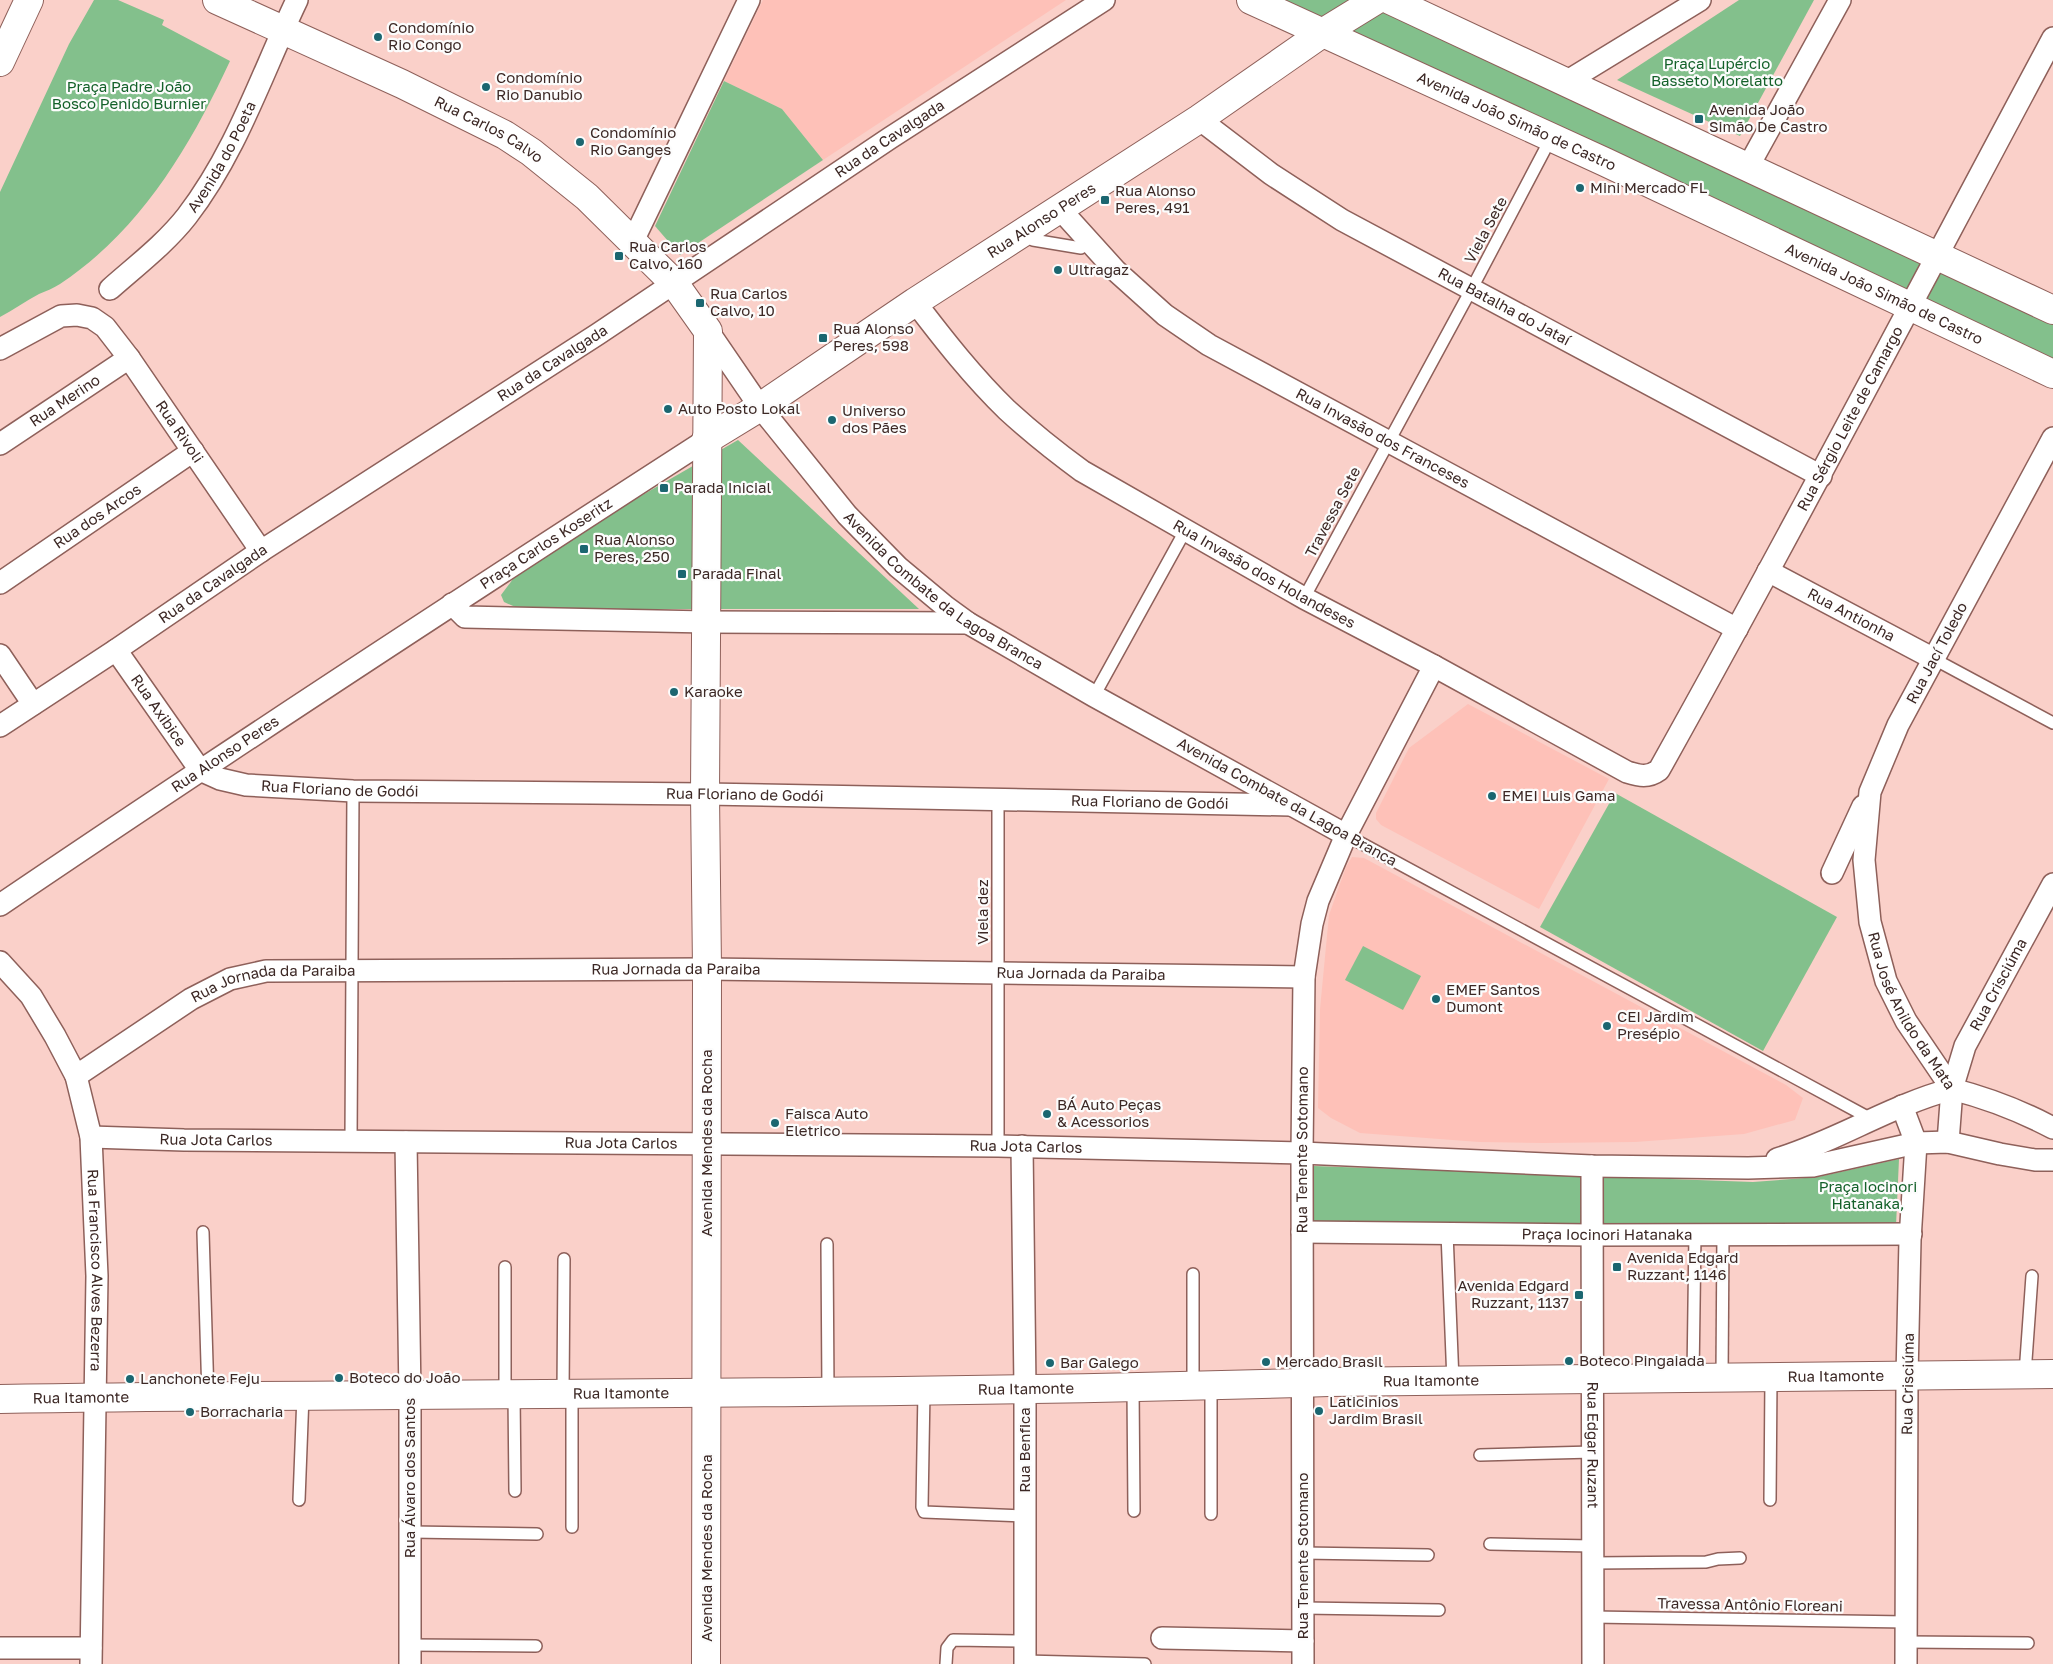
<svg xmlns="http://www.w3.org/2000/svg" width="2053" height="1664" font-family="'Golos Text',sans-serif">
	<rect width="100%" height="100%" fill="#fad0c9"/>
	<!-- built -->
	<g fill="#fec1b8">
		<path d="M763,0H1066L823,160L782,109L724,81Z"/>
		<path d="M1468,704L1609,779L1539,909L1381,825L1376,819V813L1409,748Z"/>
		<path d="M1352,857L1364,858L1786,1085L1803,1098L1795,1120L1744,1134L1635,1142L1544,1143L1479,1142L1360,1133L1331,1118L1318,1108L1320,1009L1329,915L1346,867Z"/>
	</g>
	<!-- green -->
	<g fill="#83c08c">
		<path d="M94,0H118L164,20L162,25L230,61C190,147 141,230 60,284C54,288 46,291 39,294C26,301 13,310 0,317V192L69,44Z"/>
		<path d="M1283,0H1355L1557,89L2053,323V362Z"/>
		<path d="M1739,0H1814L1740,136L1617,80Z"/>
		<path d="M724,81L782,109L823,160L680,255L655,226Z"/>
		<path d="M738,440L919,609H520L504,602L501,595L513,579L599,520Z"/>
		<path d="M1615,793L1837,917L1763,1051L1540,927Z"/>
		<path d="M1363,946L1421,976L1403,1010L1345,980Z"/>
		<path d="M1899,1159L1896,1226L1314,1222V1166L1753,1182L1818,1177Z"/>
	</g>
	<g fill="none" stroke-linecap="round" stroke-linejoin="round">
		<!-- lane casing -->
		<g stroke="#8e605a" stroke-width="14">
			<g id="lane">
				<path d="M1025,232L1033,240L1081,248L1090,242"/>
				<path d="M1304,598L1471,290L1551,138"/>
				<path d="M1934,659L2053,723"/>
				<path d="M1094,696L1185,531"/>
				<path d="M1346,835L1873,1120"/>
				<path d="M351,1141L353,791"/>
				<path d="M998,1146V799"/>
				<path d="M203,1232L208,1396"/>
				<path d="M1447,1233L1453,1381"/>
				<path d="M827,1244L828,1392"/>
				<path d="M505,1267V1394"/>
				<path d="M1193,1274V1387"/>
				<path d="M2025,1374L2032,1276"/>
				<path d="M1693,1377L1695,1234"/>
				<path d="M1722,1377L1723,1234"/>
				<path d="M1133,1387L1134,1511"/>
				<path d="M924,1390L922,1507L924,1512L1024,1516"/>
				<path d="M514,1394L515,1491"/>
				<path d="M563,1394L564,1259"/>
				<path d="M1480,1455L1593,1452"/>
				<path d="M299,1500L303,1395"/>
				<path d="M1770,1500L1771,1378"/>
				<path d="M1211,1514V1386"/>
				<path d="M572,1527V1394"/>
				<path d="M411,1532L537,1534"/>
				<path d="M1490,1544L1593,1546"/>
				<path d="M1303,1553L1428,1555"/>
				<path d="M1593,1563L1706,1562L1718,1559L1740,1558"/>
				<path d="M1303,1608L1439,1610"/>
				<path d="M1593,1617L1906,1622"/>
				<path d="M1906,1642L2028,1643"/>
				<path d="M410,1645L536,1646"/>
				<path d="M1025,1661L1145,1664"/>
				<path d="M946,1664L947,1648L953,1640L1025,1641"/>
			</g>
		</g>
		<!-- street casing -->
		<g stroke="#8e605a" stroke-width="24">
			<g id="street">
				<path d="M1566,82L1700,0"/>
				<path id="s1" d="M1199,119L1271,174L1342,220L1821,476"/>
				<path d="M1748,167L1840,0"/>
				<path id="s2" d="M1059,208L1116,271L1165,315L1209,345L1737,629"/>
				<path d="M633,241L749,0"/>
				<path id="s3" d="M110,289C136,266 166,243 187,216C237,151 262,73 297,0"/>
				<path id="s4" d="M915,302C944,340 973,377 1007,410C1031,432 1056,452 1082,471L1304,598L1434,666L1627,772C1640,776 1648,778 1659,770C1794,528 1922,283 2053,38"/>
				<path id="s5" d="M708,331L760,407L847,515L898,567L946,607L968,623L1094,696L1346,835"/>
				<path id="s6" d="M0,349L61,316L77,315L92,318L105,327L129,358L261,551"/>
				<path id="s7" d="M2053,438L1898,725L1870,792L1864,860L1870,922L1886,981L1906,1021L1952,1089C1987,1098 2021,1111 2053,1128"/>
				<path id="s8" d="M0,444L129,358"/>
				<path id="s9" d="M1768,571L1934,659"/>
				<path id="s10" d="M0,583L193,451"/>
				<path d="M452,604L465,617L707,622L968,623"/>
				<path id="s11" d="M116,650L200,770L220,779L246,785L353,791L705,794L1291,805"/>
				<path d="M0,655L33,704"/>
				<path id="s12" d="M0,726L116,650L261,551L598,334L890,138L1104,0"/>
				<path d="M1832,873L1863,806"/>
				<path id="s13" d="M0,905C233,747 469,593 706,440"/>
				<path id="s14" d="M0,962L31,996L55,1036L76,1076L91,1137L97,1276L91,1664"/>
				<path id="s15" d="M76,1076L191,999L230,979L266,971L707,969L1304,977"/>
				<path d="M1902,1106L1916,1143L1910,1240L1907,1377L1906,1664"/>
				<path id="s16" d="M91,1137L184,1140L998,1146L1302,1153L1592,1166L1748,1168L1813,1166L1916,1143L1948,1142L2000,1154L2035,1160H2053"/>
				<path d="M406,1142L410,1395V1664"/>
				<path id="s17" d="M1948,1142L1952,1089L1965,1046L2053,884"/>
				<path d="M1022,1146L1025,1388V1664"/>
				<path d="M1777,1159C1837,1141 1891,1105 1952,1089"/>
				<path id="s18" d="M1592,1166L1593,1664"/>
				<path id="s19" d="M1302,1232L1592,1235L1911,1234"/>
				<path d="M1162,1638L1303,1641"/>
				<path d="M0,1648H91"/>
				<path id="s20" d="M1303,1664L1302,1153L1304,977L1312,924L1318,901L1346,835L1434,666"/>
			</g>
		</g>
		<!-- secondary casing -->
		<g stroke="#8e605a" stroke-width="30">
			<g id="secondary">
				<path id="s21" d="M217,0L402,84L505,135L531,152L587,197L674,283L708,331L705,794L707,969L706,1664"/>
				<path id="s22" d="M1251,0L1605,162L2053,374"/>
				<path d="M1390,0L2053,310"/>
				<path d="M0,62L29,0"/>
				<path id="s23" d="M706,440L760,407L915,302L1199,119L1324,32L1376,0"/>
				<path id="s24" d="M0,1399C443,1392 885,1396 1328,1382L2053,1374"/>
			</g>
		</g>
		<!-- lane -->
		<use href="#lane" stroke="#fff" stroke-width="11"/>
		<!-- street -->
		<use href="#street" stroke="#fff" stroke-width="21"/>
		<!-- secondary -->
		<use href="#secondary" stroke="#fff" stroke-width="28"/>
	</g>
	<!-- markers -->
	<g fill="#1b6670" stroke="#fcfcfc" stroke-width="2">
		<circle cx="378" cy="37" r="5"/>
		<circle cx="486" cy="87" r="5"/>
		<rect x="1694" y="114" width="10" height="10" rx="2.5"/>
		<circle cx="580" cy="142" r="5"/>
		<circle cx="1580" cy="188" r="5"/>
		<rect x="1100" y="195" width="10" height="10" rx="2.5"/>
		<rect x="614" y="251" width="10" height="10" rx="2.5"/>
		<circle cx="1058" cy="270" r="5"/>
		<rect x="695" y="298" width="10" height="10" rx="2.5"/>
		<rect x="818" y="333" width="10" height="10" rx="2.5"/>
		<circle cx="668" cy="409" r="5"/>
		<circle cx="832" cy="420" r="5"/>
		<rect x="659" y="483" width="10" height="10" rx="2.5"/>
		<rect x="579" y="544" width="10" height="10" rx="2.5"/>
		<rect x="677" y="569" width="10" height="10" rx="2.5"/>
		<circle cx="674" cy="692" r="5"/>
		<circle cx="1492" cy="796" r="5"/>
		<circle cx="1436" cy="999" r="5"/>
		<circle cx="1607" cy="1026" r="5"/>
		<circle cx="1047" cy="1114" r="5"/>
		<circle cx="775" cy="1123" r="5"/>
		<rect x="1612" y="1262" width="10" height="10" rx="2.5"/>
		<rect x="1574" y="1290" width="10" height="10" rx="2.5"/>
		<circle cx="1569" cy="1361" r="5"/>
		<circle cx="1266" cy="1362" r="5"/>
		<circle cx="1050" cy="1363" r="5"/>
		<circle cx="339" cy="1378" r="5"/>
		<circle cx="130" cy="1379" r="5"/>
		<circle cx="1319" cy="1411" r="5"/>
		<circle cx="190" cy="1412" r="5"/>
	</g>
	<g text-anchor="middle" stroke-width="4.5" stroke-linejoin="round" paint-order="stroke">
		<!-- poi labels -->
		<g font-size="15" fill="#3c2825" stroke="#fcfcfc" text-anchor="start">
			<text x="388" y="33">Condomínio<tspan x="388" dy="17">Rio Congo</tspan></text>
			<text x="496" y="83">Condomínio<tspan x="496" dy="17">Rio Danubio</tspan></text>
			<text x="1709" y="115">Avenida João<tspan x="1709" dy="17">Simão De Castro</tspan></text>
			<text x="590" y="138">Condomínio<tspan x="590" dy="17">Rio Ganges</tspan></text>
			<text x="1590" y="193">Mini Mercado FL</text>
			<text x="1115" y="196">Rua Alonso<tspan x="1115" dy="17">Peres, 491</tspan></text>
			<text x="629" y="252">Rua Carlos<tspan x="629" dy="17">Calvo, 160</tspan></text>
			<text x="1068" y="275">Ultragaz</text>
			<text x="710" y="299">Rua Carlos<tspan x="710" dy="17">Calvo, 10</tspan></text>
			<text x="833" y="334">Rua Alonso<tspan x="833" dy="17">Peres, 598</tspan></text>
			<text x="678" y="414">Auto Posto Lokal</text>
			<text x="842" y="416">Universo<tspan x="842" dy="17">dos Pães</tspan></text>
			<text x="674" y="493">Parada Inicial</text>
			<text x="594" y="545">Rua Alonso<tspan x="594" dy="17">Peres, 250</tspan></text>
			<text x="692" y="579">Parada Final</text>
			<text x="684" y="697">Karaoke</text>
			<text x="1502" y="801">EMEI Luis Gama</text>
			<text x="1446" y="995">EMEF Santos<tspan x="1446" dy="17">Dumont</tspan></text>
			<text x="1617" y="1022">CEI Jardim<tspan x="1617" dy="17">Presépio</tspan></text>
			<text x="1057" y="1110">BÁ Auto Peças<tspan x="1057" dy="17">&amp; Acessorios</tspan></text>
			<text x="785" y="1119">Faisca Auto<tspan x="785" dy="17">Eletrico</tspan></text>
			<text x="1627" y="1263">Avenida Edgard<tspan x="1627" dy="17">Ruzzant, 1146</tspan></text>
			<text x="1569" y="1291" text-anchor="end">Avenida Edgard<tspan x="1569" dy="17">Ruzzant, 1137</tspan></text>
			<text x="1579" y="1366">Boteco Pingaiada</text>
			<text x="1276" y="1367">Mercado Brasil</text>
			<text x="1060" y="1368">Bar Galego</text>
			<text x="349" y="1383">Boteco do João</text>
			<text x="140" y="1384">Lanchonete Feju</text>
			<text x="1329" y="1407">Laticinios<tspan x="1329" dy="17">Jardim Brasil</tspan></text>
			<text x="200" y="1417">Borracharia</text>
		</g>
		<!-- park labels -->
		<g font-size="15" fill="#14612a" stroke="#fcfcfc">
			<text x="1717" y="69">Praça Lupércio<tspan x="1717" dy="17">Basseto Morelatto</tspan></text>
			<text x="129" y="92">Praça Padre João<tspan x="129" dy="17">Bosco Penido Burnier</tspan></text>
			<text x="1868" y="1192">Praça Iocinori<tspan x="1868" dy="17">Hatanaka,</tspan></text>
		</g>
		<!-- street labels -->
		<g font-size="15" fill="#3c2825" stroke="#fcfcfc">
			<text dy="5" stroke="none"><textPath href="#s22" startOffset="292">Avenida João Simão de Castro</textPath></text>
			<text dy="5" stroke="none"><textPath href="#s21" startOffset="301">Rua Carlos Calvo</textPath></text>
			<text dy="5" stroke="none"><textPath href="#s12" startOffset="1066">Rua da Cavalgada</textPath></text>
			<text dy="5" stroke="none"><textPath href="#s3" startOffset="175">Avenida do Poeta</textPath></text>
			<text dy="5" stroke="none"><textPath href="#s23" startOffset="401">Rua Alonso Peres</textPath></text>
			<text transform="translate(1486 230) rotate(-62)" y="5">Viela Sete</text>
			<text dy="5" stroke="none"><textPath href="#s22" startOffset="698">Avenida João Simão de Castro</textPath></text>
			<text dy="5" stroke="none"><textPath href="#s1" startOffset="359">Rua Batalha do Jataí</textPath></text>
			<text dy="5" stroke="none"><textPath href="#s12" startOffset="661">Rua da Cavalgada</textPath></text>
			<text dy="5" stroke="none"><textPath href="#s8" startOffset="78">Rua Merino</textPath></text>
			<text dy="5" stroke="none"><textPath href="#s4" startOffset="1295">Rua Sérgio Leite de Camargo</textPath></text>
			<text dy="5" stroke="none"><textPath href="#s6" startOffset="245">Rua Rivoli</textPath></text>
			<text dy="5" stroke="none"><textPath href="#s2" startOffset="401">Rua Invasão dos Franceses</textPath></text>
			<text transform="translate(1333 512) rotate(-62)" y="5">Travessa Sete</text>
			<text dy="5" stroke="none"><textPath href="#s10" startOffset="118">Rua dos Arcos</textPath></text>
			<text dy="5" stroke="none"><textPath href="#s13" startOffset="655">Praça Carlos Koseritz</textPath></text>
			<text dy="5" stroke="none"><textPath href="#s4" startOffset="448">Rua Invasão dos Holandeses</textPath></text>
			<text dy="5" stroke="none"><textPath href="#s12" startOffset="256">Rua da Cavalgada</textPath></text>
			<text dy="5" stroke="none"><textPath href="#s5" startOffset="354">Avenida Combate da Lagoa Branca</textPath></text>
			<text dy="5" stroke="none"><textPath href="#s9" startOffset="94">Rua Antionha</textPath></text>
			<text transform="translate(1937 653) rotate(-62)" y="5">Rua Jací Toledo</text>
			<text dy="5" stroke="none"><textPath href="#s11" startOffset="74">Rua Axibice</textPath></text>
			<text dy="5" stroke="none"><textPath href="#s13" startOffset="271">Rua Alonso Peres</textPath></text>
			<text dy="5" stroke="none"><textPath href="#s11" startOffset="289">Rua Floriano de Godói</textPath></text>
			<text dy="5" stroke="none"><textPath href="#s11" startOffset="694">Rua Floriano de Godói</textPath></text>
			<text dy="5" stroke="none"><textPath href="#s11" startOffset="1099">Rua Floriano de Godói</textPath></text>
			<text transform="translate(1287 802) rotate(29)" y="5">Avenida Combate da Lagoa Branca</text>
			<text transform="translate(983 912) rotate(-90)" y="5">Viela dez</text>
			<text dy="5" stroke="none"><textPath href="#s15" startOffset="629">Rua Jornada da Paraiba</textPath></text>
			<text dy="5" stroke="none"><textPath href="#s15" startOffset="1034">Rua Jornada da Paraiba</textPath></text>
			<text dy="5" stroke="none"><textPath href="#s17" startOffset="168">Rua Crisciúma</textPath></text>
			<text dy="5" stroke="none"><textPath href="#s15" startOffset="224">Rua Jornada da Paraiba</textPath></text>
			<text dy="5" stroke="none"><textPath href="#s7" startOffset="628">Rua José Anildo da Mata</textPath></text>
			<text dy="5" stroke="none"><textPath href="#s16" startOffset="125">Rua Jota Carlos</textPath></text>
			<text dy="5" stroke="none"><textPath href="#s16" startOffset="530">Rua Jota Carlos</textPath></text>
			<text transform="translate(707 1143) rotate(-90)" y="5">Avenida Mendes da Rocha</text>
			<text dy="5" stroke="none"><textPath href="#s16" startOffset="935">Rua Jota Carlos</textPath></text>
			<text dy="5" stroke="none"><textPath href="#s20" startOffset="514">Rua Tenente Sotomano</textPath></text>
			<text dy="5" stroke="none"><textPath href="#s19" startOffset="305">Praça Iocinori Hatanaka</textPath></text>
			<text dy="5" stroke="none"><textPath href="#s14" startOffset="334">Rua Francisco Alves Bezerra</textPath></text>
			<text dy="5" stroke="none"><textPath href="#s24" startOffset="1836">Rua Itamonte</textPath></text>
			<text dy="5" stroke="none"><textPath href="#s24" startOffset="1431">Rua Itamonte</textPath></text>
			<text transform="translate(1908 1384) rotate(-89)" y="5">Rua Crisciúma</text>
			<text dy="5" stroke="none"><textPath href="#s24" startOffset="1026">Rua Itamonte</textPath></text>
			<text dy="5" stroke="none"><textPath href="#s24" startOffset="621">Rua Itamonte</textPath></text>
			<text dy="5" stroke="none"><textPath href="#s24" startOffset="81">Rua Itamonte</textPath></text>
			<text dy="5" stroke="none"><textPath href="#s18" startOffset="279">Rua Edgar Ruzant</textPath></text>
			<text transform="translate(1025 1450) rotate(-90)" y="5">Rua Benfica</text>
			<text transform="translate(410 1478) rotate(-90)" y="5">Rua Álvaro dos Santos</text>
			<text transform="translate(707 1548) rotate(-90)" y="5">Avenida Mendes da Rocha</text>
			<text transform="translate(1303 1556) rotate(-90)" y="5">Rua Tenente Sotomano</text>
			<text transform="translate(1750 1605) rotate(1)" y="5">Travessa Antônio Floreani</text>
		</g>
	</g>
</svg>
